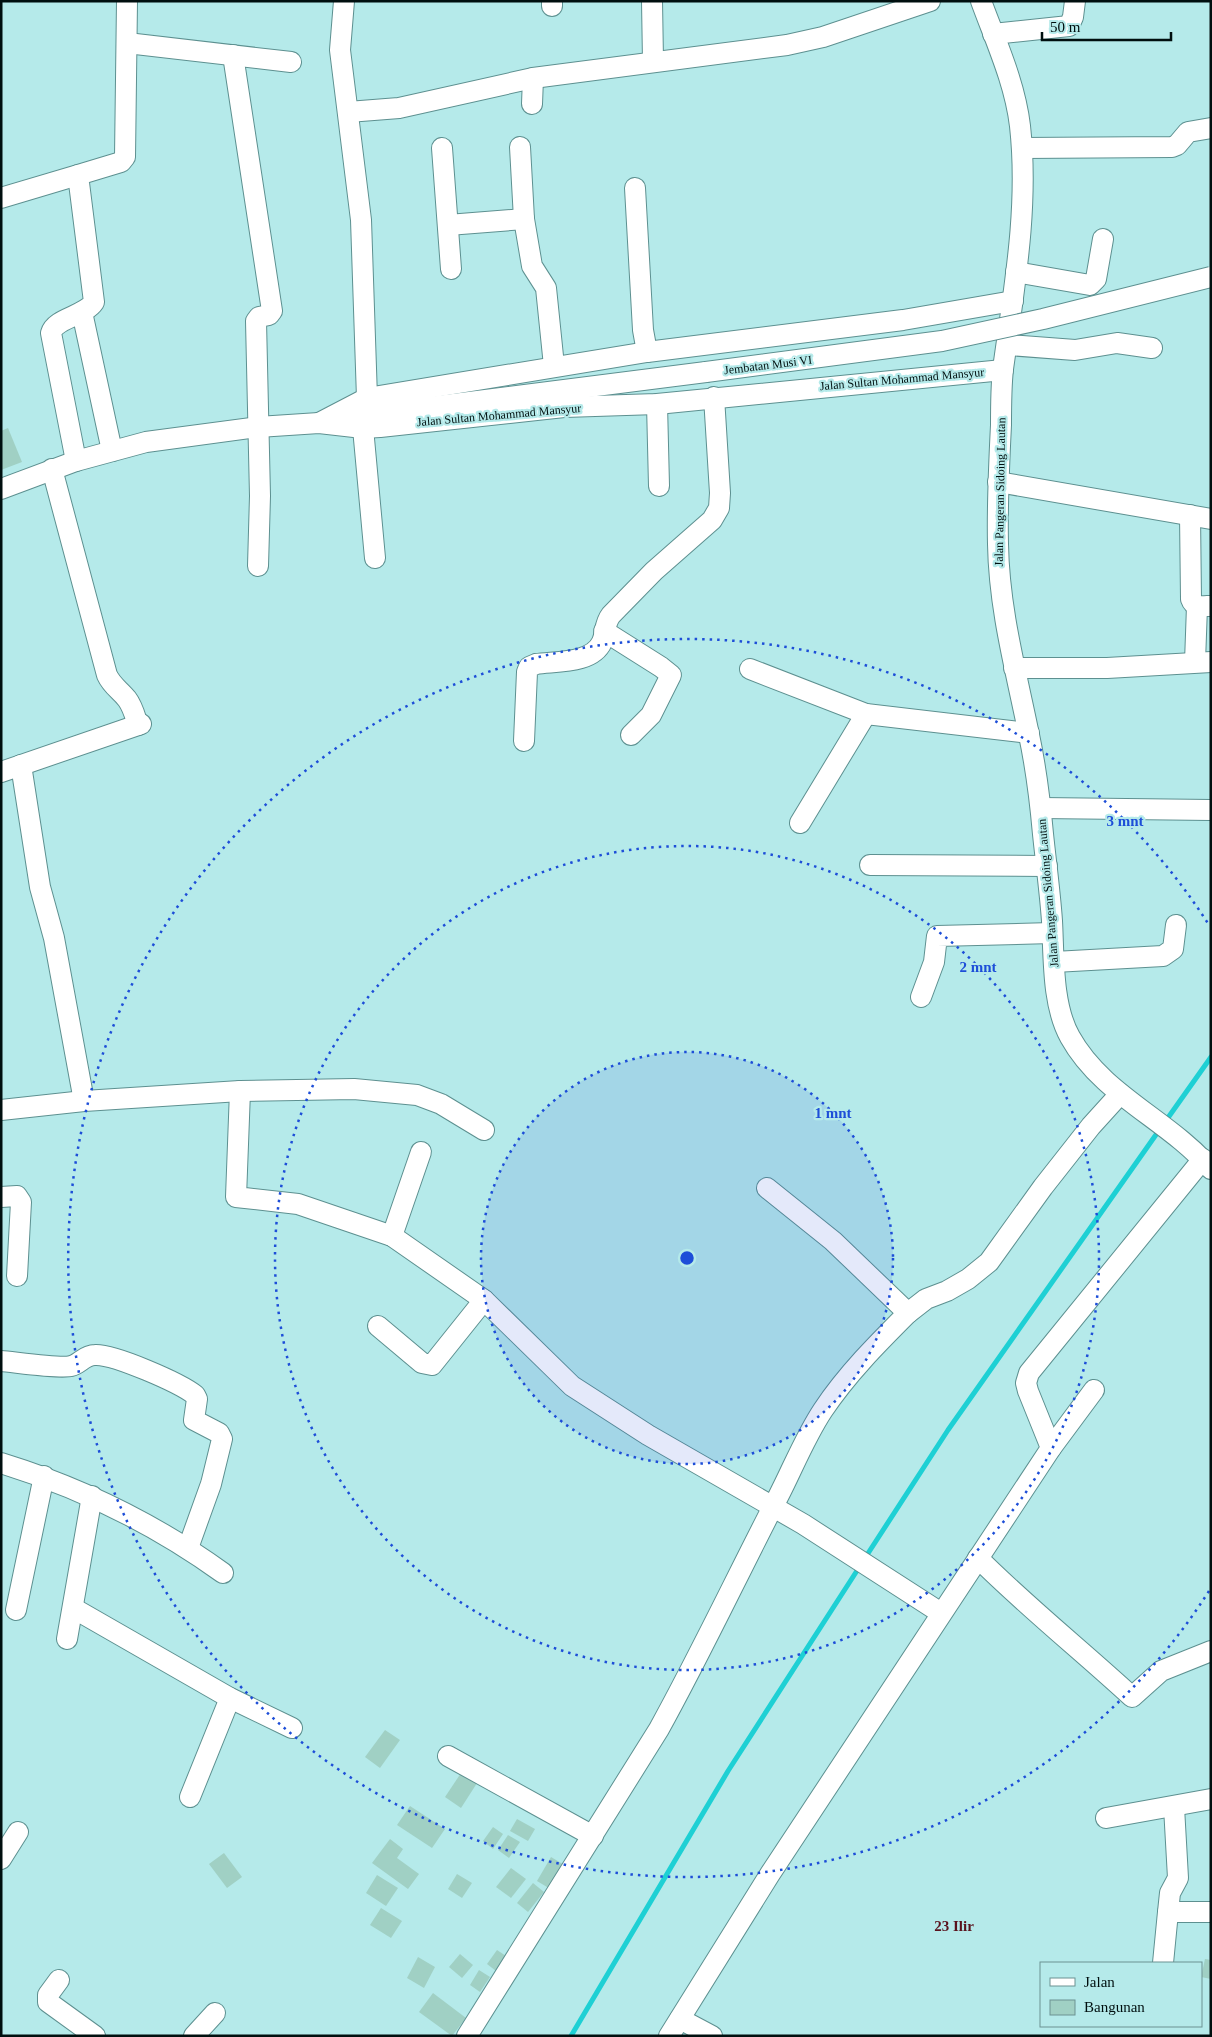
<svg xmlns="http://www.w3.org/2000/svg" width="1212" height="2037" font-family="'Times New Roman',serif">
	<rect width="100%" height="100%" fill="#b5eaea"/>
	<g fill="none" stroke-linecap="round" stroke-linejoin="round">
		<!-- stream -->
		<g stroke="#1ed0d4" stroke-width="5">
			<path d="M1165,1122L1211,1057"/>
			<path d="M865,1558L948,1430L1160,1129"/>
			<path d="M571,2036L728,1771L860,1566"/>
		</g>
	</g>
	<!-- building -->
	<g fill="#a0d0c4">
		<path d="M8,428L22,462L1,470V431Z"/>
		<path d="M385,1730L400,1740L380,1768L365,1757Z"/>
		<path d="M463,1770L479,1780L461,1808L445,1797Z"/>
		<path d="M410,1806L445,1829L432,1848L397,1825Z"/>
		<path d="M517,1819L535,1829L528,1841L510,1831Z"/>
		<path d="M493,1827L503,1834L493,1849L483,1841Z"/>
		<path d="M508,1835L520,1842L509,1858L498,1850Z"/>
		<path d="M390,1839L403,1849L397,1858L419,1874L408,1889L372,1863Z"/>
		<path d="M224,1853L242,1877L227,1888L209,1864Z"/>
		<path d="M551,1857L566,1866L552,1890L537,1881Z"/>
		<path d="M511,1868L526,1879L511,1898L496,1887Z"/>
		<path d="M457,1874L472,1883L462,1898L448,1889Z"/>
		<path d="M377,1875L398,1888L386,1906L366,1893Z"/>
		<path d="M533,1883L544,1892L528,1912L517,1903Z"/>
		<path d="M381,1908L402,1921L391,1938L370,1925Z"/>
		<path d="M497,1950L506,1956L496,1971L487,1964Z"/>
		<path d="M460,1954L473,1965L462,1978L449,1967Z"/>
		<path d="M418,1957L435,1967L424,1988L407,1978Z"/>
		<path d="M1205,1959L1211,1960V1979L1201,1977Z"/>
		<path d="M479,1970L490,1977L480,1992L470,1985Z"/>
		<path d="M433,1993L466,2018L452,2036L419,2012Z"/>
	</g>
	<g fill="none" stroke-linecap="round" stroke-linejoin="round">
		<!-- minor casing -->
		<g stroke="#5d9090" stroke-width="22">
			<g id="minor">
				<path d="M344,1L340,50L361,220L367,398"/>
				<path d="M552,1V6"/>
				<path d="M652,1L653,61"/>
				<path d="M981,1C996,42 1015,83 1020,126C1029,207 1014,289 1003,369C1001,387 1001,407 1001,425C999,465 997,504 998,544C999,609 1016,671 1029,735C1036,768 1040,800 1043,834C1046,863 1050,892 1052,921C1054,957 1052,1005 1070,1037C1102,1095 1169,1120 1211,1169"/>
				<path d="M993,34L1069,26L1073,17L1075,1"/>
				<path d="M127,43L291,62"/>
				<path d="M233,55L272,311L269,315L259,317L256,321L260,496L258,566"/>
				<path d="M532,104L533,78"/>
				<path d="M348,112L399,108L533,78L787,45L823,37L930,1"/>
				<path d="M520,147L524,219L532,266L546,288L554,366"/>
				<path d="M442,148L451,269"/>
				<path d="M1022,148L1172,147L1177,145L1188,132L1211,128"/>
				<path d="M635,188L643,330L647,352"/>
				<path d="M1,198L78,175"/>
				<path d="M448,225L524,219"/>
				<path d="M1016,272L1090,285L1096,279L1103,239"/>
				<path d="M82,312L112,451"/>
				<path d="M1008,345L1075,350L1117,343L1152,348"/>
				<path d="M657,404L659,486"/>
				<path d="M351,417L706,372"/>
				<path d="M319,423L367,398L647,352L903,320L1013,301"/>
				<path d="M363,428L375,558"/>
				<path d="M76,461L51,333C55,318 85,316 94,302L78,175L121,162L125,157L127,1"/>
				<path d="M52,469L107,675C112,686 120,690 127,699C133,707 135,716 138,725"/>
				<path d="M998,482L1211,519"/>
				<path d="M1,489L76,461L146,442L258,427L319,423L363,428L380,427L564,407L657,404L1003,370"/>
				<path d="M1190,515L1191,599C1194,608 1203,606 1211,606"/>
				<path d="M604,631L661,667L671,675L651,715L631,735"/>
				<path d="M1195,662L1197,606"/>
				<path d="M1014,668H1107L1211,662"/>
				<path d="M750,669L866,714L1029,733"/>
				<path d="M524,741L527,672L529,667L536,664C556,661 592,664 602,642C606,633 604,624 611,615L654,571L712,520L719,508L720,493L714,397"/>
				<path d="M21,765L40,887L54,938L84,1101"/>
				<path d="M1,772L141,724"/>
				<path d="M1041,808L1211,810"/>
				<path d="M800,823L866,714"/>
				<path d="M870,865L1047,866"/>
				<path d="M1054,962L1163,956L1173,949L1176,925"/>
				<path d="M921,997L934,962L937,936L1052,933"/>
				<path d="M240,1091L236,1197L298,1204L392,1236L484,1300L572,1386L648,1435L803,1524L941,1613"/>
				<path d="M1,1110L84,1101L240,1091L354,1089L417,1095L441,1104L484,1130"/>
				<path d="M767,1188L833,1241L908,1313L926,1299L947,1291L968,1279L989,1262L1043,1187L1091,1126L1120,1094"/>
				<path d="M1,1197L17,1196L21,1202L17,1276"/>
				<path d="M392,1236L421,1152"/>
				<path d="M378,1326L422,1363L432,1365L484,1300"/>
				<path d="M1,1361C14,1362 61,1369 71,1366C80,1364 84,1355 95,1355C114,1354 180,1383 195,1395L197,1399L194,1420L219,1433L222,1439L211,1484L188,1548"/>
				<path d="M1051,1448L1094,1390"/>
				<path d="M1,1463C82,1488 155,1524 223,1573"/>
				<path d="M978,1558C1027,1607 1081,1650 1132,1697L1161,1671L1211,1651"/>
				<path d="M73,1608L230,1698L292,1728"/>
				<path d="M16,1610L44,1476"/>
				<path d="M67,1639L92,1496"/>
				<path d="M448,1756L593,1836"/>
				<path d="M190,1797L230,1698"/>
				<path d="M1106,1818L1211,1799"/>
				<path d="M1,1859L18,1832"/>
				<path d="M1168,1912L1170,1893L1178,1878L1174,1807"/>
				<path d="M1163,1963L1168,1912H1211"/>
				<path d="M59,1980L48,1995V2002L95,2036"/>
				<path d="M680,2019L712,2036"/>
				<path d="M194,2036L215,2013"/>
				<path d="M467,2036L659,1729C701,1653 738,1574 778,1497C793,1468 805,1437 823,1410C847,1374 878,1343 908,1313"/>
				<path d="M669,2036L770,1874L1051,1448L1028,1391L1026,1383L1029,1373L1203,1159"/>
			</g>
		</g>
		<!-- minor -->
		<use href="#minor" stroke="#fff" stroke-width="20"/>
		<!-- minor-bridge casing -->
		<g stroke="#5d9090" stroke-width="22" stroke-linecap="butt">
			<path id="minor-bridge" d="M706,372L942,341L1043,319L1211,277"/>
		</g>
		<!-- minor-bridge -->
		<use href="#minor-bridge" stroke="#fff" stroke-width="20"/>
	</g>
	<!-- distance rings -->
	<circle cx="687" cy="1258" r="206" fill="#1d4ed8" fill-opacity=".12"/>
	<g fill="none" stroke="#1d4ed8" stroke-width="2.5" stroke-dasharray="2.5 5">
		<circle cx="687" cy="1258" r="206"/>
		<circle cx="687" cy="1258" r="412"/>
		<path d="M1209 1591A619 619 0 1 1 1209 925"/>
	</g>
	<g text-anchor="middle" stroke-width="4.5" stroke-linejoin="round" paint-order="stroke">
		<!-- street labels -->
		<g font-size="12" fill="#000f0f" stroke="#b5eaea">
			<text transform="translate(768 365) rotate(-7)" y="4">Jembatan Musi VI</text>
			<text transform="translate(902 379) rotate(-5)" y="4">Jalan Sultan Mohammad Mansyur</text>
			<text transform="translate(499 415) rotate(-5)" y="4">Jalan Sultan Mohammad Mansyur</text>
			<text transform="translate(1000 492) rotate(-89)" y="4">Jalan Pangeran Sidoing Lautan</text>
			<text transform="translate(1048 893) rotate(-95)" y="4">Jalan Pangeran Sidoing Lautan</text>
		</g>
		<!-- quarter labels -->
		<g font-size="15" font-weight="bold" fill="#59131d" stroke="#b5eaea">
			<text x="954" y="1931">23 Ilir</text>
		</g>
	</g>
	<circle cx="687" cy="1258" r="8" fill="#1d4ed8" stroke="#b5eaea" stroke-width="2.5"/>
	<g font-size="15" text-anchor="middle" font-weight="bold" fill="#1d4ed8" stroke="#b5eaea" stroke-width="4.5" stroke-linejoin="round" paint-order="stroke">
		<text x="1125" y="826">3 mnt</text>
		<text x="978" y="972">2 mnt</text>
		<text x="833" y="1118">1 mnt</text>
	</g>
	<!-- border -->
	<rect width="1212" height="2037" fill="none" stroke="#000f0f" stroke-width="5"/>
	<!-- legend -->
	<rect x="1040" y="1962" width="162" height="65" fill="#b5eaea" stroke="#6d9292"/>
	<rect x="1050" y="1978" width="25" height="8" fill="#ffffff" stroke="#6d9292"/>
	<text x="1084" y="1987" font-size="15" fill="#000f0f">Jalan</text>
	<rect x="1050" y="2000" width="25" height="15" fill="#a0d0c4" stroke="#6d9292"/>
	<text x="1084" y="2012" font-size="15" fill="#000f0f">Bangunan</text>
	<!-- scale -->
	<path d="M1042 32v8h129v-8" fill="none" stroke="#000f0f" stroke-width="2.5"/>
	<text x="1050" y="32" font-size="15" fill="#000f0f" stroke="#b5eaea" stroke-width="4" paint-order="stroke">50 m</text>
</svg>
